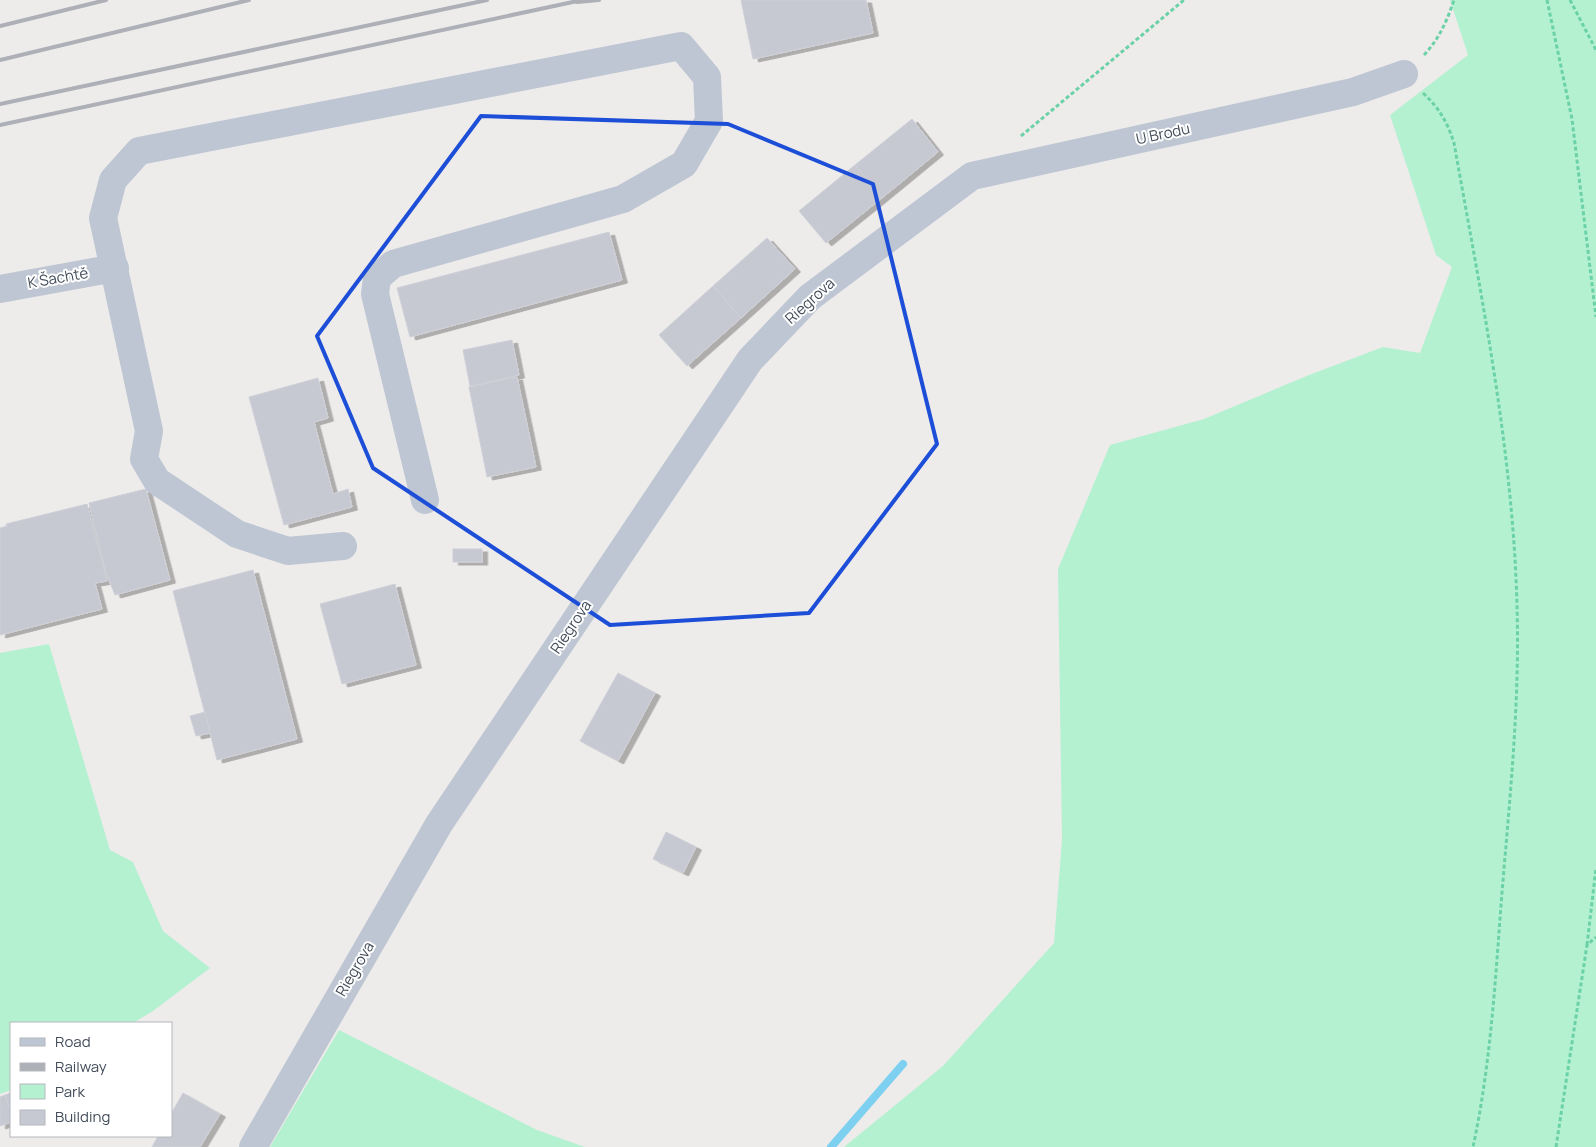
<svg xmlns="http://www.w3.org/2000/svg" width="1596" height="1147" font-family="Manrope,sans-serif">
	<defs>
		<filter id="shadow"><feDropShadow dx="5.5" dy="3" stdDeviation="0" flood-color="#0004"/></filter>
	</defs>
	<rect width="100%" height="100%" fill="#eeebeb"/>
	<!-- green -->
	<g fill="#b4f1d1">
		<path d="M1450,0H1596V1147H844L943,1066L1054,943L1062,839L1058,569L1110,445L1204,419L1309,375L1383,347L1420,353L1452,267L1436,255L1390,115L1468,55Z"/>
		<path d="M49,644L110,850L133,862L163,931L210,968L153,1011L133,1023H11V1090L0,1094V653Z"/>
		<path d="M339,1030L537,1130L585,1147H270Z"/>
	</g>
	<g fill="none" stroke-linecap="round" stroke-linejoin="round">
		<!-- stream -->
		<path stroke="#7ed0f1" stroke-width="8" d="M831,1147L903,1064"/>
	</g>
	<!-- building -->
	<g fill="#c7c9d2" stroke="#ced0d8" filter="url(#shadow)">
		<path d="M741,0H866L873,33L753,59Z"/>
		<path d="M912,119L938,152L882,198L855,165Z"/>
		<path d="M855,165L882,198L826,243L799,211Z"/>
		<path d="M609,232L622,280L410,337L397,288Z"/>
		<path d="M767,238L795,269L741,318L713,286Z"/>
		<path d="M713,286L741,318L687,366L659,335Z"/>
		<path d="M512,340L519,375L470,386L463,350Z"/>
		<path d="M517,377L536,467L487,477L469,387Z"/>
		<path d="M318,378L328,418L314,422L333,494L348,489L352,507L284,525L249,397Z"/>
		<path d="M146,489L170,580L115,595L106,573L89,503Z"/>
		<path d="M87,504L107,581L95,583L102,609L0,635V528L7,526L6,524Z"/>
		<rect x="453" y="549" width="29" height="13"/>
		<path d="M253,570L297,739L217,760L173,591Z"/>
		<path d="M395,584L416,665L342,684L320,604Z"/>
		<path d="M618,673L655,693L618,761L580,741Z"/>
		<path d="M205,712L210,733L196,736L190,716Z"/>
		<path d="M666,832L696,847L683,873L653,859Z"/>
		<path d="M11,1093V1112L5,1095Z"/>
		<path d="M183,1093L220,1114L200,1147H152L158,1136H171V1114Z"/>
		<path d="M5,1095L11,1112V1122L0,1126V1097Z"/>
	</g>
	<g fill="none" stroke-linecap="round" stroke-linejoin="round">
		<!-- path -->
		<g stroke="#6bd1a7" stroke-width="3" stroke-dasharray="4 2.5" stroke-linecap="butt">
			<path d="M1547,0L1572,119L1596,317"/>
			<path d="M1570,0L1596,50"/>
			<path d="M1424,55C1439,39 1447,21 1454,0"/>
			<path d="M1423,93C1439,108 1447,121 1454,143C1481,295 1513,450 1517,606C1520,706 1509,805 1501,905C1495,986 1490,1068 1473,1147"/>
			<path d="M1021,136L1184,0"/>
			<path d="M1587,945L1596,868"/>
			<path d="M1556,1147L1587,945L1596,937"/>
		</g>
		<!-- minor -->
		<g stroke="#bdc6d2" stroke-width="28">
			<path d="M0,289L115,268"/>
			<path d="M343,546L288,551L237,534L157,481L144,459L149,431L103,218L113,180L139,151L681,46L707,77L709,121L684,164L623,199L393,264L377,278L375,294L425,500"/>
			<path d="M253,1147L439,824L750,360L810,297L972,176L1353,92L1404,74"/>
		</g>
		<!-- rail -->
		<g stroke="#adb0b6" stroke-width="4">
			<path d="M577,2L599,0"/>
			<path d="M0,26L106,0"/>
			<path d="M0,60L249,0"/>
			<path d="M0,104L487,0"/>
			<path d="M0,125L582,0"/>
		</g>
	</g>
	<!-- marked area -->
	<path fill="none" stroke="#1d4ed8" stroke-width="4" stroke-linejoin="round" d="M481,116L728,124L873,184L937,444L809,613L610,625L373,468L317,336Z"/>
	<g text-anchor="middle" stroke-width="4" stroke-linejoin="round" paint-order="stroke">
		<!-- street labels -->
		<g font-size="15" fill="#434d5a" stroke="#fff">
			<text transform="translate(1163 134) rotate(-12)" y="5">U Brodu</text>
			<text transform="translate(58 278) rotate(-10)" y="5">K Šachtě</text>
			<text transform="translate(810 301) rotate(-42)" y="5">Riegrova</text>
			<text transform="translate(571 627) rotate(-56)" y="5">Riegrova</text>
			<text transform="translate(355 969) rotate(-60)" y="5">Riegrova</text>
		</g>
	</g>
	<!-- legend -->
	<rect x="10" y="1022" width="162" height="115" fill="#ffffff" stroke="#b4b8bd"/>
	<rect x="20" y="1038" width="25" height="8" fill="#bdc6d2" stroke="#b4b8bd"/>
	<text x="55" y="1047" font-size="15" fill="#434d5a">Road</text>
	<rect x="20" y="1063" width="25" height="8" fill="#adb0b6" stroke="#b4b8bd"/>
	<text x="55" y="1072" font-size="15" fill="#434d5a">Railway</text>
	<rect x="20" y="1084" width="25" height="15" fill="#b4f1d1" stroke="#b4b8bd"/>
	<text x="55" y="1097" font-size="15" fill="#434d5a">Park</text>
	<rect x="20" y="1110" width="25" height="15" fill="#c7c9d2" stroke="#b4b8bd"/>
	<text x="55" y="1122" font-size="15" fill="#434d5a">Building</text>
</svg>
